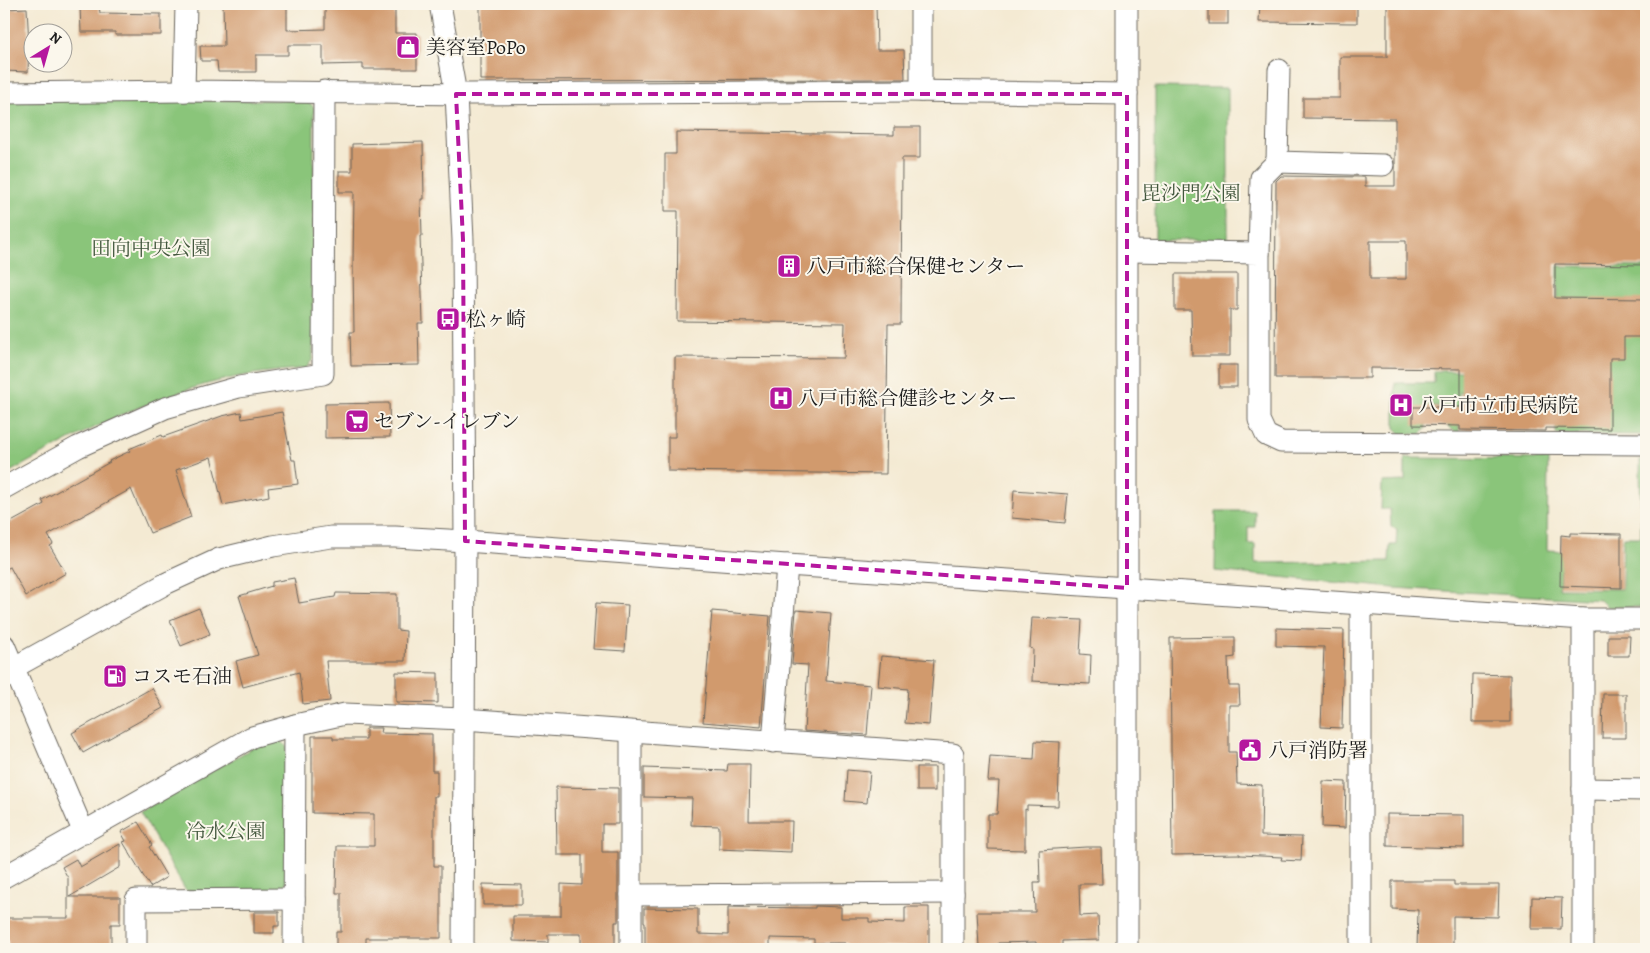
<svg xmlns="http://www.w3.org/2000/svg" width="1650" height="953" font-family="Alegreya,'Noto Serif JP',serif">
	<rect width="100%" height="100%" fill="#fbf7ec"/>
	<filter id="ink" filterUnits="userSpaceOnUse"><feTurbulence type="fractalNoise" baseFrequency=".02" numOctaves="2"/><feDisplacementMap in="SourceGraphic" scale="10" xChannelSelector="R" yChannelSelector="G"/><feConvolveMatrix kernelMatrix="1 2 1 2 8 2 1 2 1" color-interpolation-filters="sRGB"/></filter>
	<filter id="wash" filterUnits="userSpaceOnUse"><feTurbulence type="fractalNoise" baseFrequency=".0096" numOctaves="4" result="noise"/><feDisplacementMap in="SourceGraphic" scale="20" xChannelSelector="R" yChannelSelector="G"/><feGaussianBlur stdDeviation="1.12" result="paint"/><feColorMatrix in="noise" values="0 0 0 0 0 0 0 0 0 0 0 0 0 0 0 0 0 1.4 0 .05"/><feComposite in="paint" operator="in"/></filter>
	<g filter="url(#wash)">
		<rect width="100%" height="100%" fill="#f4ead3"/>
		<!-- green -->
		<g fill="#8ac57a" stroke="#53704b">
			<path d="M1155,87L1228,88V240H1155Z"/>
			<path d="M306,100L314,107L313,359L306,368C279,371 251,373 223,380C145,398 74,437 4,475V101Z"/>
			<path d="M1558,266L1646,267V435L1556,434Z"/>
			<path d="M1434,371H1545V392H1459V435L1447,426V406H1426V428L1421,434H1401L1395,428V383H1434Z"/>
			<path d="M1405,458L1548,459L1547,550L1568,551L1567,568L1560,569L1559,588L1622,589L1623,537H1641L1640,460H1646V607H1607L1600,600L1394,588L1215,571L1216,511H1255V527H1248V544H1255V563L1389,561L1390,545H1396L1397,529L1391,527L1390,509H1381L1382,482L1405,481Z"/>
			<path d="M277,739L287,746V882L279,890L186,891L140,812L263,742Z"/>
		</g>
		<g id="blocks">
			<!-- building -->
			<g fill="#d19a6d" fill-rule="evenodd">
				<path d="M223,4H287V30L325,29V4H395V33H417V69H363V64L323,65V45H288V55H256V72H218L217,61H201L200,46H224Z"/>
				<path d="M480,4H876L877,50H904L905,79L480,80Z"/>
				<rect x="1209" y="4" width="19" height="20"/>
				<path d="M1260,4H1357V23L1259,22Z"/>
				<path d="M1387,4H1646V265L1555,264V298L1646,299V337H1624V358H1610V429L1546,428V431L1460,430V426L1413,425V407H1461V369L1370,368V378H1275L1276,181L1281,176L1365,177V186H1395V119L1303,118V98H1340V57H1387ZM1370,241H1406V279H1370Z"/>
				<path d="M80,6H99L100,13L161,14V35H115V32H81Z"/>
				<path d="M27,8L29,44L28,72L4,71V9Z"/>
				<path d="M894,127H920V158H902L901,324H888L886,474L668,471V437H675V357L844,358L845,323L677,321L678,211H665V154H676V132L894,135Z"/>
				<path d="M423,142L424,199H421L422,236H420L423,323H418L419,365L351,366L350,332H354L353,264L354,192H339V171H352V144Z"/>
				<path d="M1175,274H1237V310H1230V356H1192L1191,310H1175Z"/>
				<rect x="1219" y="365" width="18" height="22"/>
				<path d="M389,403L390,437L325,438V404Z"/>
				<path d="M241,412L242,419L282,412L292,460H295L298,484L268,488L269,496L223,505L211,457L176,470L191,517L150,533L131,489L48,535L53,544L50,546L66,573L26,596L10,567L4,570V526L44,504L42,500L110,462L109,461L130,451L129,449L162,435L163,437L222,416Z"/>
				<path d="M1014,490L1068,494L1065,523L1012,518Z"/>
				<path d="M1570,533L1621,534V588L1560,586L1561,535L1570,536Z"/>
				<path d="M294,578L299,603L335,597L336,593L397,594V630L406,631L405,661H326L330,701L303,704L299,672L243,687L236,661L258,655L239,596L272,586V582Z"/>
				<path d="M596,603L628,605L625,651L593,649Z"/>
				<path d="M199,608L210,634L181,646L170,620Z"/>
				<path d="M796,610L831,613L826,681L871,685L867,735L804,731L808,665L792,664Z"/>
				<path d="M712,611L770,616L761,727L703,722Z"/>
				<path d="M1032,618L1082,620L1080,654L1091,655L1090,684L1032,681L1033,649L1030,648Z"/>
				<path d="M1276,628L1344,630L1342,728L1321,727L1324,647L1276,646Z"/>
				<path d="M1608,636H1630L1629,656H1608Z"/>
				<path d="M1235,637V657L1228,658L1229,686H1239L1240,705H1229V752H1236L1237,784L1262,785L1261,836L1302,837L1301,861L1281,860L1282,857L1240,855V854L1172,855L1170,638Z"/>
				<path d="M881,656L934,660L929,725L905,723L908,689L878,686Z"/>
				<path d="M396,672L438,673V703L396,702Z"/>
				<path d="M1473,674L1510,675V722H1472Z"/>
				<path d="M152,688L163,708L83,753L72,733Z"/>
				<path d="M1603,694H1626V738H1602Z"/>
				<path d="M366,728H381L380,733L432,734V771H437V796H434V866H441V938H366V949H336V932H341V893H336L337,846H374V814L312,813V736H333V739H366Z"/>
				<path d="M1035,741L1060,742L1058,806L1027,805V810L1025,809V850L988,849V814H997L999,781H988L990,756L1034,759Z"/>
				<path d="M728,764H750L749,821H792L791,852L719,849V826L691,825L692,798L644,797V768L727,771Z"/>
				<rect x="917" y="767" width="18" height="24"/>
				<path d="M847,770L870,772L867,803L845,801Z"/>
				<path d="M1323,781L1346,782L1345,828L1322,827Z"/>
				<path d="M556,787L618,788V824H602V852H618V922H615V949H581V934H548V942L513,941V916H561V884L582,885V855H557Z"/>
				<path d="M1387,814L1464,815V848L1387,846Z"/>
				<path d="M138,822L152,845L149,847L167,877L150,887L123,842L126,841L121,832Z"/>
				<path d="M120,844V867L69,897H120V924H111V949H8V939L4,938V918H68V878L62,867L76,859L80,867Z"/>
				<path d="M1086,847H1101L1102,884H1079L1080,916L1098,915L1099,940L1062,941V946L1036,947V942L998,943V946L979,947L977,912H1035L1034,882H1040L1039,850Z"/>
				<path d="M1392,881H1454V885H1499L1498,917L1453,916V949H1417L1418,910L1392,909Z"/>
				<path d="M483,884L522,885V905H483Z"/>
				<path d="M1532,897L1562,898L1561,929H1531Z"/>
				<path d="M815,906L841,907V918H869V922L905,923V907H929V949H905V947L869,946V949H845V943H814V939L770,938V949L645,948V922H644V908L698,909V934L728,935V907L815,908Z"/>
				<path d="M254,912H279V926H274V933H254Z"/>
			</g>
		</g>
	</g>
	<g filter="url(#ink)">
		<use href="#blocks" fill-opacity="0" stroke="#68645c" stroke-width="1"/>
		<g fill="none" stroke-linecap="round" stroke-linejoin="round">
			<!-- minor casing -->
			<g stroke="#68645c" stroke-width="23">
				<g id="minor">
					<path d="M186,4L184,91L469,94L908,91L1127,94"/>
					<path d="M440,4L456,94L463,240L465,541L463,949"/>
					<path d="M921,91V4"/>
					<path d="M4,93L184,91"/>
					<path d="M1277,162L1279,70"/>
					<path d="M1128,251L1259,253V420L1266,435L1281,442L1646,444"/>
					<path d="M1259,253L1261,178L1277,162L1383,165"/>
					<path d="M4,488L78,447L165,408L239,387L323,374L324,91"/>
					<path d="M1583,619V949"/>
					<path d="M4,645L84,833"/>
					<path d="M4,673L167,583L219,559L273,546L331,537H395L465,541L787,565L1583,619H1646"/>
					<path d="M631,732V949"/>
					<path d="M773,742L787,565"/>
					<path d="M1583,789L1646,790"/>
					<path d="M4,877L252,737L295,725L345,714L463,719L953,754V949"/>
					<path d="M631,895L953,893"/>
					<path d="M136,949V900L294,899"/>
					<path d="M294,949L295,725"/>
					<path d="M1127,949V4"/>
					<path d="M1361,949V605"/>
				</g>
			</g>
			<!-- minor -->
			<use href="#minor" stroke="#fff" stroke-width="21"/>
		</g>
	</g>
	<!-- marked area -->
	<path fill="none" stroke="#b5179e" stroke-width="4" stroke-dasharray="10 6" stroke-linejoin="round" d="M456,94H1127V588L465,541L463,240Z"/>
	<!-- icons -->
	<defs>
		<g id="shop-square" transform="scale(1.25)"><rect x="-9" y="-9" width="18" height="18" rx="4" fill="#b5179e" stroke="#fbf7ec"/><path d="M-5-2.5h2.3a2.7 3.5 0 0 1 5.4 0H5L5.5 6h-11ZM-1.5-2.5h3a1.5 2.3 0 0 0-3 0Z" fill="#fff"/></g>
		<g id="building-square" transform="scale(1.25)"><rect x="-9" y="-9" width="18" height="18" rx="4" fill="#b5179e" stroke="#fbf7ec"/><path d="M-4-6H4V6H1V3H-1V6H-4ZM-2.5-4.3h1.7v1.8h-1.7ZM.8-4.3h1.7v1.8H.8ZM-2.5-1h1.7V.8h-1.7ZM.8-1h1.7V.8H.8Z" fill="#fff"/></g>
		<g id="bus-square" transform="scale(1.25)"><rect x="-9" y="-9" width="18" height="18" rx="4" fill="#b5179e" stroke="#fbf7ec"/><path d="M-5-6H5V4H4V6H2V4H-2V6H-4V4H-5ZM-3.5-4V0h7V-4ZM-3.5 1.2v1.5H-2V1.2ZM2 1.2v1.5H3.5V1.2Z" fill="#fff"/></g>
		<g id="hospital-square" transform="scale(1.25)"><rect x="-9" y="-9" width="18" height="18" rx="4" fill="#b5179e" stroke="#fbf7ec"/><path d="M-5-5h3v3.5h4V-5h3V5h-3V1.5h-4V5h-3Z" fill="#fff"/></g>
		<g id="supermarket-square" transform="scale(1.25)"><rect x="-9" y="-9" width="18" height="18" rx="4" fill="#b5179e" stroke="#fbf7ec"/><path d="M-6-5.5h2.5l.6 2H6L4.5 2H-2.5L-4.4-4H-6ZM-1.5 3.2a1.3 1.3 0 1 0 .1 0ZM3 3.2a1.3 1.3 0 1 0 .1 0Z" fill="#fff"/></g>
		<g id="fuel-square" transform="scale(1.25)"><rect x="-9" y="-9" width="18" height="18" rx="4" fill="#b5179e" stroke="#fbf7ec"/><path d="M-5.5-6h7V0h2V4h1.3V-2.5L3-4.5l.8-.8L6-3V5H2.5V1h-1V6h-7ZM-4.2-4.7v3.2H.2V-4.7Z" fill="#fff"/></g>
		<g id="civic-square" transform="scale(1.25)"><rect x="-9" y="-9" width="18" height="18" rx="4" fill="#b5179e" stroke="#fbf7ec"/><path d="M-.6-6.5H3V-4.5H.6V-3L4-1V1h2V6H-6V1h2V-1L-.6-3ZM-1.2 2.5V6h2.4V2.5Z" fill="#fff"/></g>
	</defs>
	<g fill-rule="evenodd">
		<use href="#shop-square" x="408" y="47"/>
		<use href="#building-square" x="789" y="266"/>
		<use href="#bus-square" x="448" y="319"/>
		<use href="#hospital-square" x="781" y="398"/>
		<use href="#hospital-square" x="1401" y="405"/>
		<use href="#supermarket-square" x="357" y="421"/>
		<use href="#fuel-square" x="115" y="676"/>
		<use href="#civic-square" x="1250" y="750"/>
	</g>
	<g text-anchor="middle" stroke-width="4" stroke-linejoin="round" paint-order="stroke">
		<!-- poi labels -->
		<g font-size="20" fill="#1c1c1c" stroke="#fbf7ec" text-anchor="start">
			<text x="426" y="54">美容室PoPo</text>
			<text x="806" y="273">八戸市総合保健センター</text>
			<text x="466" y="326">松ヶ崎</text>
			<text x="798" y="405">八戸市総合健診センター</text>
			<text x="1418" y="412">八戸市立市民病院</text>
			<text x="374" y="428">セブン-イレブン</text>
			<text x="132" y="683">コスモ石油</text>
			<text x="1268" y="757">八戸消防署</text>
		</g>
		<!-- park labels -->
		<g font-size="20" fill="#42573d" stroke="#fbf7ec">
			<text x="1191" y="200">毘沙門公園</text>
			<text x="151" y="255">田向中央公園</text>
			<text x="226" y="838">冷水公園</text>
		</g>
	</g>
	<!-- margin -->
	<rect width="1650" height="953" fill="none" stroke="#fbf7ec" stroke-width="20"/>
	<!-- north arrow -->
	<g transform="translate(48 48) rotate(37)"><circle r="24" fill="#fbf7ec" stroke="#a29f99"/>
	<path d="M0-4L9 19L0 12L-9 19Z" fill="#b5179e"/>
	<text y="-8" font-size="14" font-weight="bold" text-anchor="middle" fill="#1c1c1c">N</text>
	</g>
</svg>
